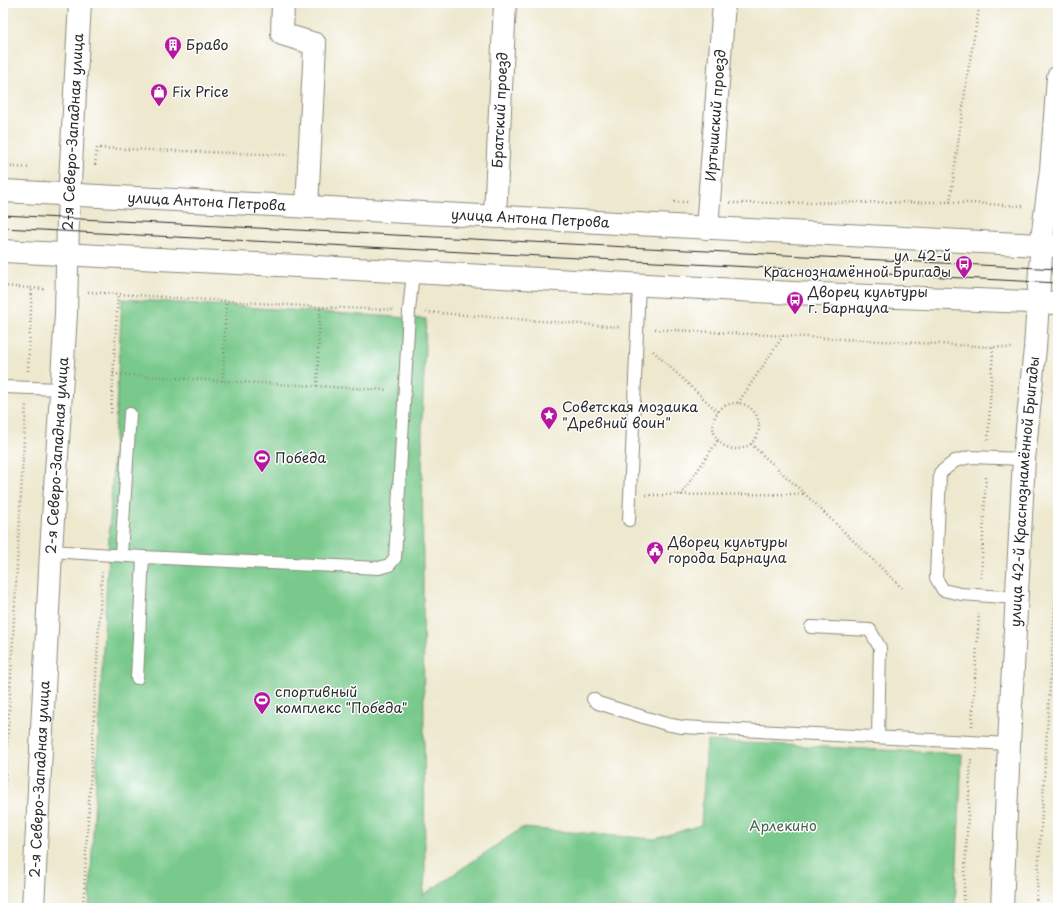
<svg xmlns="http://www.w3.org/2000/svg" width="1061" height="911" font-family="'Playpen Sans',sans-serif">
	<rect width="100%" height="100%" fill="#fff"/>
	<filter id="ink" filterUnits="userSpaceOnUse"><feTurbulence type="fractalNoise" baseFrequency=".025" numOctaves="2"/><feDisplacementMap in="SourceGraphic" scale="8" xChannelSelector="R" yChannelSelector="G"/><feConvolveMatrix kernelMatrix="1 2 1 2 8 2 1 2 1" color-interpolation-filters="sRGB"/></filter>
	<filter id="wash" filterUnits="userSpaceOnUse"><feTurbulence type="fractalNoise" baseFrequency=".012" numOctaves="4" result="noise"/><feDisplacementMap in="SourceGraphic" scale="16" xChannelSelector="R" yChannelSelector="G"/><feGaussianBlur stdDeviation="0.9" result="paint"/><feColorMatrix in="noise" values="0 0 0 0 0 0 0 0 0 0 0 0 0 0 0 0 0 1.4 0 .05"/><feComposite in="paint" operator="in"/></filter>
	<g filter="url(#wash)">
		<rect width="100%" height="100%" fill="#ede8ce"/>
		<!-- green -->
		<path fill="#78c98b" stroke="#527a5b" d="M122,299L426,319L422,423L425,876L423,895L522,828L655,839L701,825L707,741L962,754L955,908H89Z"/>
	</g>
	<g filter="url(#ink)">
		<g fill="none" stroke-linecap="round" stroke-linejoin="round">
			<!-- lane casing -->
			<g stroke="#8c8a7c" stroke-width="14">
				<g id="lane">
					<path d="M3,387L61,389"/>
					<path d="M629,520L639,285"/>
					<path d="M51,551L143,557L379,568L389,565L395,558L403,421L409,311L413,272"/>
					<path d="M121,555L130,414"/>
					<path d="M1017,598L961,594L943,590L936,578L940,473L955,461L970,457L1024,459"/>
					<path d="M811,627L870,630L880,648L878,737"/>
					<path d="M137,678L143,557"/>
					<path d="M593,699L598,703L666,724L682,727L1009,744"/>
				</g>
			</g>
			<!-- street casing -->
			<g stroke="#8c8a7c" stroke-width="24">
				<g id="street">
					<path d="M283,3L282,34L315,44L307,207"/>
					<path id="s1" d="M495,217L505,3"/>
					<path id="s2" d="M707,228L724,3"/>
					<path id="s3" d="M33,908L51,551L66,314L68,218L80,3"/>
				</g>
			</g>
			<!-- secondary casing -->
			<g stroke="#8c8a7c" stroke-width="24">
				<g id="secondary">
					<path id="s4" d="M3,191L1058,246"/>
					<path d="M3,251L413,272L792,293L1058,303"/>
					<path id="s5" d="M1002,908L1009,744L1024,459L1035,348L1042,239L1051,170L1058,77"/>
				</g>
			</g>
			<!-- path -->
			<g stroke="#8c8a7c" stroke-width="2.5" stroke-dasharray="1 3" stroke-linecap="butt">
				<path d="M95,165L97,148L288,155"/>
				<path d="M3,166L30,168"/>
				<path d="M674,202H687"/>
				<path d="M950,202L967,77L980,3"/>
				<path d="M730,203L950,202L1023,206"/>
				<path d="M3,286L44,289"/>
				<path d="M88,292L320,307L393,310"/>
				<path d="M426,312L620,327"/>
				<path d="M655,329L1013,348"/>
				<path d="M653,351L718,412"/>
				<path d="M28,371L32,288"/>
				<path d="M113,374L223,381L388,390"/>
				<path d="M223,381L226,301"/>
				<path d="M317,386L320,307"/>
				<path d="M738,403L783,336"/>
				<circle cx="736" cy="426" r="23"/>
				<path d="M111,413L118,294"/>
				<path d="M988,440L993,347"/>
				<path d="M751,444L805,494L902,588"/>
				<path d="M646,495L805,494"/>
				<path d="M681,495L718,440"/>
				<path d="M981,578L986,475"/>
				<path d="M972,726L979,613"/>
				<path d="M3,818L26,404"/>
				<path d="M83,908L102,572"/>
				<path d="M963,908L971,759"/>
				<path d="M1036,908L1058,557"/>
			</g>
			<!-- lane -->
			<use href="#lane" stroke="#fff" stroke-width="12"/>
			<!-- street -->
			<use href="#street" stroke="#fff" stroke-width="22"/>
			<!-- secondary -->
			<use href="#secondary" stroke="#fff" stroke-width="22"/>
			<!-- tram -->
			<g stroke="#2b2b2b" stroke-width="1">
				<path d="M3,215L1058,269"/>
				<path d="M3,228L1058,283"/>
			</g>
		</g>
	</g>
	<!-- icons -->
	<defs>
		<g id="building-pin" transform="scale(0.9)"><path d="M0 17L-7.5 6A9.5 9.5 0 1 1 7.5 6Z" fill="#b5179e" stroke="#fff"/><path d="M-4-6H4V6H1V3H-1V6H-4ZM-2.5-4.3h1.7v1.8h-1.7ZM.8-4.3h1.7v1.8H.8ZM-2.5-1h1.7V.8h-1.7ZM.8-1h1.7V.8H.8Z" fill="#fff"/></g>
		<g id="shop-pin" transform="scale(0.9)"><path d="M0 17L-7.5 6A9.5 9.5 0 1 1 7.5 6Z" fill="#b5179e" stroke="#fff"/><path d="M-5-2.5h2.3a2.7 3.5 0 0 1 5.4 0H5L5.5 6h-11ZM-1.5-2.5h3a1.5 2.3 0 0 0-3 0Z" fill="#fff"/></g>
		<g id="bus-pin" transform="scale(0.9)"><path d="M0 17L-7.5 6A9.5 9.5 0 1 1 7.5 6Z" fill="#b5179e" stroke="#fff"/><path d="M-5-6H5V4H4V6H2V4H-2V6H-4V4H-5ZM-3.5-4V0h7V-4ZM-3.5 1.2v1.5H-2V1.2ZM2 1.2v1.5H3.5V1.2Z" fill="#fff"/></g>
		<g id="sight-pin" transform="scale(0.9)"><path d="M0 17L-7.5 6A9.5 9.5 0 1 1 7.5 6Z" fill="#b5179e" stroke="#fff"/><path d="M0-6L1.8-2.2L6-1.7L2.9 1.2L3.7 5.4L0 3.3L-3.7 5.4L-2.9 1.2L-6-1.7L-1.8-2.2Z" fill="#fff"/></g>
		<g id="stadium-pin" transform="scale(0.9)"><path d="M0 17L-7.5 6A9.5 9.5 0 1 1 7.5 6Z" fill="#b5179e" stroke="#fff"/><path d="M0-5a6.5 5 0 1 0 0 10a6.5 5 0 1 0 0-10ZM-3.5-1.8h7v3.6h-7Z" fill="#fff"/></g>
		<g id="civic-pin" transform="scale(0.9)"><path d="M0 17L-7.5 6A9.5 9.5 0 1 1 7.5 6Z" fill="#b5179e" stroke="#fff"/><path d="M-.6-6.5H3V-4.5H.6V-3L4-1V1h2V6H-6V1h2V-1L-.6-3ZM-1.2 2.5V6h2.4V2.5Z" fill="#fff"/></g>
	</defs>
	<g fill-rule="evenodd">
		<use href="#building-pin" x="173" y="45"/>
		<use href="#shop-pin" x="159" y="92"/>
		<use href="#bus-pin" x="964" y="264"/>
		<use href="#bus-pin" x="795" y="300"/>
		<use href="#sight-pin" x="549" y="415"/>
		<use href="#stadium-pin" x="262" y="458"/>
		<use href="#civic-pin" x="655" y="550"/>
		<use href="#stadium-pin" x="262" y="700"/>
	</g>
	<g text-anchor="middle" stroke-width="3" stroke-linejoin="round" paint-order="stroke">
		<!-- poi labels -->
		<g font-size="14" fill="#2b2b2b" stroke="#fff" text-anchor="start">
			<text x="186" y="50">Браво</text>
			<text x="172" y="97">Fix Price</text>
			<text x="951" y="261" text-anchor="end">ул. 42-й<tspan x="951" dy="16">Краснознамённой Бригады</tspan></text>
			<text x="808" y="297">Дворец культуры<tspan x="808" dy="16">г. Барнаула</tspan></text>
			<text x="562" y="412">Советская мозаика<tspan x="562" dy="16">"Древний воин"</tspan></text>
			<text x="275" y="463">Победа</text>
			<text x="668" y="547">Дворец культуры<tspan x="668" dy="16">города Барнаула</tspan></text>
			<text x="275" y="697">спортивный<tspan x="275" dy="16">комплекс "Победа"</tspan></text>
		</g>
		<!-- street labels -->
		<g font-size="14" fill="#2b2b2b" stroke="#fff">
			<text dy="5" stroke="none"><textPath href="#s1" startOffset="107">Братский проезд</textPath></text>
			<text dy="5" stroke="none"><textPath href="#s2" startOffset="113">Иртышский проезд</textPath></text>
			<text dy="5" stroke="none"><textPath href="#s3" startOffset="777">2-я Северо-Западная улица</textPath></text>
			<text dy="5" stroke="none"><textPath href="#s4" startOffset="204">улица Антона Петрова</textPath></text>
			<text dy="5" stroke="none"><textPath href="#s4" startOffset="528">улица Антона Петрова</textPath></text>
			<text dy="5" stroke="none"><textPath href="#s3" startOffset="453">2-я Северо-Западная улица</textPath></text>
			<text dy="5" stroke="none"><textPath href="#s5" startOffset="417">улица 42-й Краснознамённой Бригады</textPath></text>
			<text dy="5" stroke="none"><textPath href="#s3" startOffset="129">2-я Северо-Западная улица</textPath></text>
		</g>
		<!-- park labels -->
		<g font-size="14" fill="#46624d" stroke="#fff">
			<text x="783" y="831">Арлекино</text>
		</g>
	</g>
	<!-- margin -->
	<rect width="1061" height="911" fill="none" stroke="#fff" stroke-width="16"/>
</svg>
